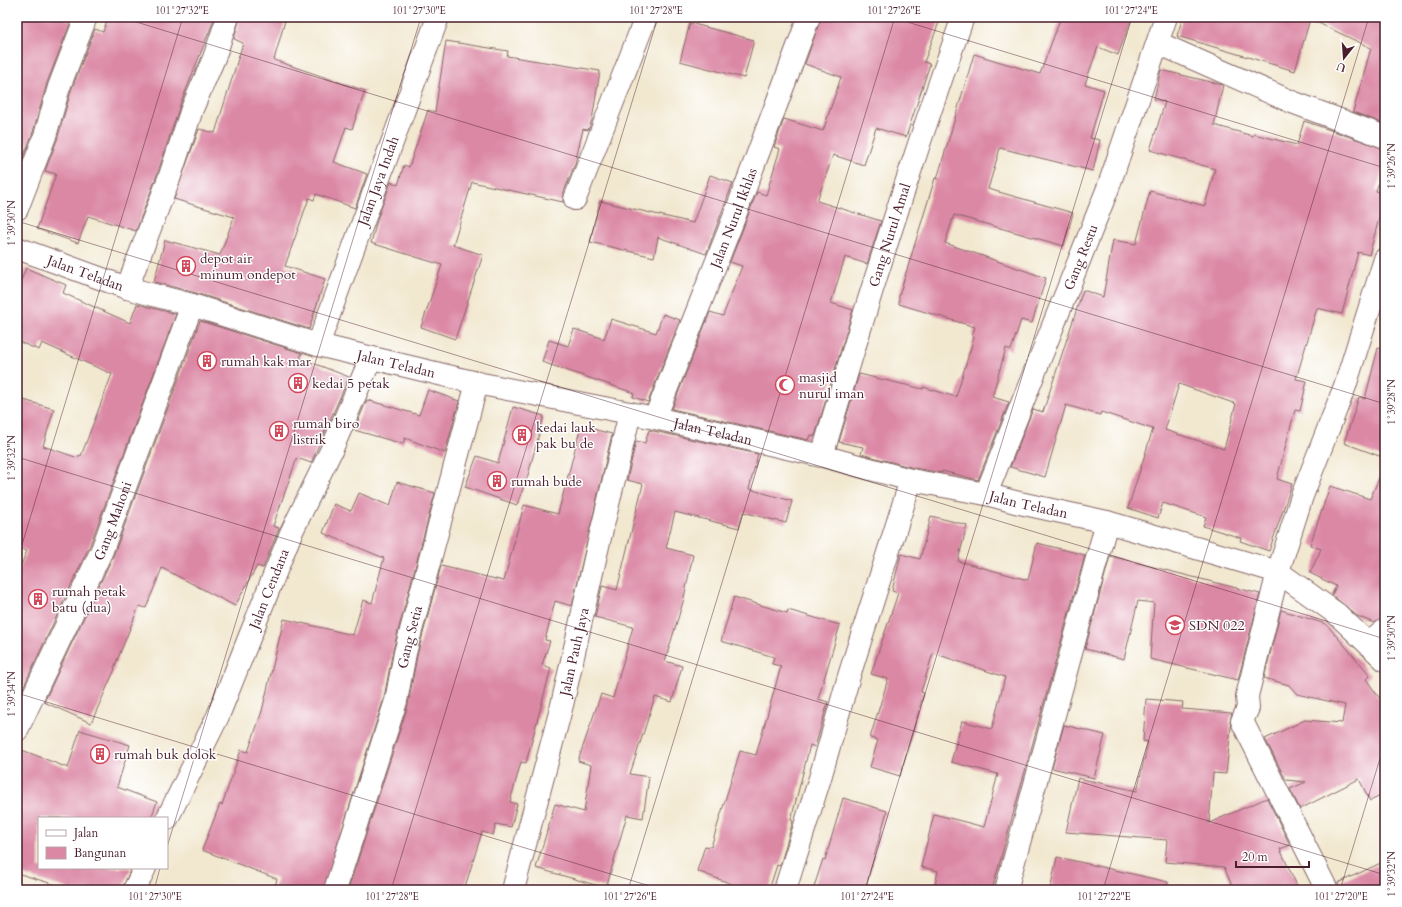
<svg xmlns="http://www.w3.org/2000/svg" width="1402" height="907" font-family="Cardo,serif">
	<rect width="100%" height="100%" fill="#fff"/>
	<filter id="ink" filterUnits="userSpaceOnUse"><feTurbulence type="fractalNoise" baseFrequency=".025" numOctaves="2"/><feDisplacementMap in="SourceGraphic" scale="8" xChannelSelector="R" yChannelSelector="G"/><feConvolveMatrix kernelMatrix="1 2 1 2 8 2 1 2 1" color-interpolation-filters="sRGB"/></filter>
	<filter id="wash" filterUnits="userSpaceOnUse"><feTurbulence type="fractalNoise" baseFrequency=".012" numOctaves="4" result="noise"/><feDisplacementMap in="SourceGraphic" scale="16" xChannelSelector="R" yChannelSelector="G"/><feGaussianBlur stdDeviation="0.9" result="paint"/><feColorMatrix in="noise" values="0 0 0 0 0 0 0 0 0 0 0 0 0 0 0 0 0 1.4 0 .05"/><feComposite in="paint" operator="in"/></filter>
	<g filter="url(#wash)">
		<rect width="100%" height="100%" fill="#f2e8d0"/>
		<g id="blocks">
			<!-- building -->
			<g fill="#db88a5" fill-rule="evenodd">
				<path d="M17,17H61L71,21L47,83L33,132L21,163L17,161Z"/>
				<path d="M108,17H215L180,105L158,172L136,231L88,216L78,243L37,229L56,174L45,171L57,140L71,91L95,29L103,32Z"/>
				<path d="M240,17H286L274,60L365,91L352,129L346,127L334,162L367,174L355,208L316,194L314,200L309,198L285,266L325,279L309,329L196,293L154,282L165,240L220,255L234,217L174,199L199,129L215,133L243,43L234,39Z"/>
				<path d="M821,17H941L924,62L930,64L906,137L876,128L864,165L833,155L817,201L881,221L867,264L845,257L831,303L853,310L815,436L810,435L808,440L672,409L710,312L723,316L742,266L730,262L757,192L766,195L780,149L774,147L784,119L823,131L841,77L805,64Z"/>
				<path d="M1061,17H1132L1118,55L1098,47L1085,84L1104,90L1090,138L1100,140L1093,171L1000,148L988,189L1073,213L1064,246L954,215L945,243L1046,278L1032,323L1021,320L1011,350L1006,348L992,397L1009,402L978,480L942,471V473L914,468L861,454L863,447L839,442L859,374L923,389V387L956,397L974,337L972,336L975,327L899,304V296L935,178L937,179L974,54L1040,74Z"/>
				<path d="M1183,17H1385V124L1353,112L1371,48L1310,19L1295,71L1177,36Z"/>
				<path d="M690,23L754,40L744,78L680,61Z"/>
				<path d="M446,41L508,51L507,56L600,71L592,120L588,130L583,129L575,164L563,194V202L472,182L453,245L483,255L455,339L421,327L442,265L371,243L378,217L391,182L398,185L404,165L409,167L428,110L435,112Z"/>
				<path d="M1161,70L1223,85L1214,125L1253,136L1254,134L1297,145L1304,121L1385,149V162L1376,191L1385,194V197L1369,255L1358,252L1342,314L1317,308L1296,379L1307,381L1300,411L1295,410L1277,479L1292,484L1269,551L1240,541L1241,538L1203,526L1206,517L1163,503L1158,518L1128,508L1153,429L1101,412L1100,415L1066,405L1045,477L1010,467L1033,409L1043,412L1083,290L1103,297L1113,240L1136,244L1150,191L1205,206L1215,169L1150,150L1165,102L1154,99ZM1179,384L1236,404L1224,449L1165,430Z"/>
				<path d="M710,175L733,183L706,254L658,237L654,257L590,242L600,201L693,223Z"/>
				<path d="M26,268L66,285L63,293L130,323L137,304L176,314L90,545L21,692L17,690V574L27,551L17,547V398L54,409L43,446L78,458L79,455L81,456L112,374L42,343L39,350L17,341V290Z"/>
				<path d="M663,314L680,320L648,402L633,397L634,393L542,362L549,340L568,346L574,329L604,339L611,319L656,333Z"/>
				<path d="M200,321L302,353L300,358L349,377L311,463L297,458L273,526L279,528L263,568L257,566L235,606L162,568L146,608L139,606L114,668L115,669L91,723L44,702L114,554Z"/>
				<path d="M1378,348L1385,349V458L1344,443L1359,397L1365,399Z"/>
				<path d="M428,390L459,401L445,453L405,438L403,444L354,430L367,400L419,415Z"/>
				<path d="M513,407L544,416L528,475L517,505L465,487L477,456L498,463Z"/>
				<path d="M581,426L612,434L572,606L555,601L545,640L550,641L542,665L551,668L526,763L521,762L510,802L517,804L511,827L496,824L493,835L482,832L464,890H348L408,705L417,656L441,566L504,581L524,505L558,514Z"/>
				<path d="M649,430L758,454L749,489L792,501L786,523L743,512L739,528L675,512L666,548L693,555L683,602L665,661L682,666L672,702L655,697L630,774L649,777L643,818L627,815L606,888L536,868L555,804L584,812L591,765L578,761L601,694L613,698L633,627L595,617L602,586L617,590L643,484L627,480L636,441L645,443Z"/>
				<path d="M1385,465V618L1374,623L1357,616L1332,595L1336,586L1310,573L1321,549L1310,545L1330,486L1370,499Z"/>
				<path d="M397,482L435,493L393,650L384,698L323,890H274L277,879L202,850L220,804L222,805L241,750L248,752L262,711L284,619L353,635L363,600L372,603L384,558L323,533L334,504L351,511L359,493L390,506Z"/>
				<path d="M931,516L967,525L958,561L1028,580L1037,543L1085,555L992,890H934L938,871L921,867L934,814L984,827L998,774L951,762L962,721L992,729L1005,677L933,653L921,692L924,693L900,776L870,767L878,740L870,738L888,679L871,674L898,593L892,591L901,554L920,559Z"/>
				<path d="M1110,556L1260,594L1238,680L1150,659L1154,603L1138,601L1124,659L1085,649Z"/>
				<path d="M734,597L787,613L788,610L840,625L818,699L828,702L815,747L810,745L791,820L793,821L780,866L777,865L769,890H730L732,884L697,871L705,846L711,847L740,751L756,755L781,666L772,664L774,657L721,641Z"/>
				<path d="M1281,610L1326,624L1370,675L1366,679L1385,706V794L1370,801L1359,779L1300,809L1290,789L1306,782L1286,780L1265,739L1305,720L1342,723L1345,705L1297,694L1289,685L1264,678Z"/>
				<path d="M1146,699L1183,702L1182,709L1232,713L1230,721L1231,727L1226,774L1213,773L1209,823L1267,798L1290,845L1280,849L1299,890H1234L1224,867L1165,862L1167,840L1066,832L1078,778L1137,791L1148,742L1143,741Z"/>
				<path d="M1064,725L1105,735L1094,778L1052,768Z"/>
				<path d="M80,730L130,745L117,787L157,802L151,818H39V868H131L122,890H72L17,873V748L68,768Z"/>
				<path d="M843,798L887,811L865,890H813L823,859L825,860Z"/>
				<path d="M1057,857L1168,882L1167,890H1050Z"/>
				<path d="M1385,861V890H1339L1338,883Z"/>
			</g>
		</g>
	</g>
	<g filter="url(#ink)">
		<use href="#blocks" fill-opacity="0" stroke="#856565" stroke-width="1"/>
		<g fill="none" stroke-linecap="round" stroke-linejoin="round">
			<!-- street casing -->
			<g stroke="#856565" stroke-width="24">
				<g id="street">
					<path d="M1158,43L1292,102L1385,137"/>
					<path d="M575,199L646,17"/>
					<path d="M17,209L45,136L59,87L86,17"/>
					<path id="s1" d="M17,248L127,288L192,305L318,345L477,383L655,418L822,456L911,480L986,494L1015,502L1107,522L1278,572L1337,614L1385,660"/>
					<path d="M127,288L170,176L192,109L214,58L228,17"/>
					<path id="s2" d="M318,345L438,17"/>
					<path id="s3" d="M655,418L735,215L809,17"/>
					<path id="s4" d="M822,456C865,308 911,162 963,17"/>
					<path id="s5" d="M986,494L1108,188L1166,17"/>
					<path d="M1369,643L1385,630"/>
					<path id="s6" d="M17,730L102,550L192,305"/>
					<path id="s7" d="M167,819L218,716L291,533L331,451L371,358"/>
					<path d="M134,890L145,868"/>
					<path id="s8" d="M335,890L396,701L405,653L477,383"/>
					<path id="s9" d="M513,890L562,705L597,550L630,413"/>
					<path d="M785,890L820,778L849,676L911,480"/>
					<path d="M1006,890L1107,522"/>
					<path d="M1327,890L1242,721L1248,708L1247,696L1278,572L1302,496L1345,386L1385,259"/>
				</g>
			</g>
			<!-- street -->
			<use href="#street" stroke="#fff" stroke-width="22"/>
		</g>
	</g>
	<!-- ticks -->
	<path fill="none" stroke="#4a1f2b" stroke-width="1" stroke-opacity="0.45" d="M120,17L1385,404M891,17L1385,168M17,221L1385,639M17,457L1385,875M17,561L183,17M17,693L663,890M167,847L421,17M154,890L160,868M391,890L658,17M628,890L895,17M865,890L1132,17M1103,890L1369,17M1340,890L1385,742"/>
	<!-- icons -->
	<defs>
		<g id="building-ring" transform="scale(1)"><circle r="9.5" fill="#fff" stroke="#d1495b" stroke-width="1.5"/><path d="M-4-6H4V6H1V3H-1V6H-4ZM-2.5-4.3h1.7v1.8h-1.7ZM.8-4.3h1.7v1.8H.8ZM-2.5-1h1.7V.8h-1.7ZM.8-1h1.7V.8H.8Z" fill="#d1495b"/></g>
		<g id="mosque-ring" transform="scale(1)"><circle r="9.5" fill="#fff" stroke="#d1495b" stroke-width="1.5"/><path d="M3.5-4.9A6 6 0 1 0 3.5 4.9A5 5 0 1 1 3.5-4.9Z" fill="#d1495b"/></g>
		<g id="school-ring" transform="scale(1)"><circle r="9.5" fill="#fff" stroke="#d1495b" stroke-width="1.5"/><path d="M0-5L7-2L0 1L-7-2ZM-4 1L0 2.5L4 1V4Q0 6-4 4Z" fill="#d1495b"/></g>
	</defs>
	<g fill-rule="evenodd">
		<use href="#building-ring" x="186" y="266"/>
		<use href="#building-ring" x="207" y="361"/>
		<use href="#building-ring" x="298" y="383"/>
		<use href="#mosque-ring" x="785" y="385"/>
		<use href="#building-ring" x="279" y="431"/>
		<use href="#building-ring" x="522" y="435"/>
		<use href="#building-ring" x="497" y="481"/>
		<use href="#building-ring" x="38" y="599"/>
		<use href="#school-ring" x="1175" y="625"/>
		<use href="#building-ring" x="100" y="754"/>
	</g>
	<g text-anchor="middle" stroke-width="3" stroke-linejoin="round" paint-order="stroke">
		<!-- street labels -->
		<g font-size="14" fill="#4a1f2b" stroke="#fff">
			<text dy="5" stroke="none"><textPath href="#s2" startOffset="175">Jalan Jaya Indah</textPath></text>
			<text dy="5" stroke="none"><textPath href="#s3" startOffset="215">Jalan Nurul Ikhlas</textPath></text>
			<text dy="5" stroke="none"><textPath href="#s4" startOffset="231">Gang Nurul Amal</textPath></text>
			<text dy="5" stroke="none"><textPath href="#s5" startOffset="255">Gang Restu</textPath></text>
			<text dy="5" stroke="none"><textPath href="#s1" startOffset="73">Jalan Teladan</textPath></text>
			<text dy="5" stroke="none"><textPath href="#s1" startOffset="397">Jalan Teladan</textPath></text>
			<text dy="5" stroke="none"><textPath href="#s1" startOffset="721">Jalan Teladan</textPath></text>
			<text dy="5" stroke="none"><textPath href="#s1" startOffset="1045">Jalan Teladan</textPath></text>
			<text dy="5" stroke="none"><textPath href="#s6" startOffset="230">Gang Mahoni</textPath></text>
			<text dy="5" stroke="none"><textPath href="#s7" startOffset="252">Jalan Cendana</textPath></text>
			<text dy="5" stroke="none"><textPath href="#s8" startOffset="264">Gang Setia</textPath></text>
			<text dy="5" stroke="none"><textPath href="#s9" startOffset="246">Jalan Pauh Jaya</textPath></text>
		</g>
		<!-- poi labels -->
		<g font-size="14" fill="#4a1f2b" stroke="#fff" text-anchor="start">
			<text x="200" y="263">depot air<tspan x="200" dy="16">minum ondepot</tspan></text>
			<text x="221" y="366">rumah kak mar</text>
			<text x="799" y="382">masjid<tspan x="799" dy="16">nurul iman</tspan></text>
			<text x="312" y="388">kedai 5 petak</text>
			<text x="293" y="428">rumah biro<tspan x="293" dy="16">listrik</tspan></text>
			<text x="536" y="432">kedai lauk<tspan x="536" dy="16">pak bu de</tspan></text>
			<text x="511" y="486">rumah bude</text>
			<text x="52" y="596">rumah petak<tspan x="52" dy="16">batu (dua)</tspan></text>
			<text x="1189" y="630">SDN 022</text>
			<text x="114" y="759">rumah buk dolok</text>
		</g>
	</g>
	<!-- margin -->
	<rect width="1402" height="907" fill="none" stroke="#fff" stroke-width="44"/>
	<!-- legend -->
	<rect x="38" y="817" width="130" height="52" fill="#ffffff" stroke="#b7a5aa"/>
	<rect x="46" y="830" width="20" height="6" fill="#ffffff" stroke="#b7a5aa"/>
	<text x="74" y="837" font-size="12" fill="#4a1f2b">Jalan</text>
	<rect x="46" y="847" width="20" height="12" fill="#db88a5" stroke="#b7a5aa"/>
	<text x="74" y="857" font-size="12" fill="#4a1f2b">Bangunan</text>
	<!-- north arrow -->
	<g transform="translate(1344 58) rotate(197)" stroke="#ffffff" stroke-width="3" paint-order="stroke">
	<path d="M0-3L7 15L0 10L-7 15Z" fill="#4a1f2b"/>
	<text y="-6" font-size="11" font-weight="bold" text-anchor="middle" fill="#4a1f2b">U</text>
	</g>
	<!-- scale -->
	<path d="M1236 861v6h73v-6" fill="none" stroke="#4a1f2b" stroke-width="2"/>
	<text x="1242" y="861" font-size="12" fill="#4a1f2b" stroke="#ffffff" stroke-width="3" paint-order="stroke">20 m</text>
	<rect x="22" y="22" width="1358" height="863" fill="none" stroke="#4a1f2b" stroke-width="1.5"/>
	<g font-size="10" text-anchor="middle" fill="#4a1f2b">
		<text x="182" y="14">101°27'32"E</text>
		<text x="419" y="14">101°27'30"E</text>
		<text x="656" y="14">101°27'28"E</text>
		<text x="894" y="14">101°27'26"E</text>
		<text x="1131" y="14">101°27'24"E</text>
		<text transform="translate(1391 166) rotate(-90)" y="4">1°39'26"N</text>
		<text transform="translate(11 223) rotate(-90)" y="4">1°39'30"N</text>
		<text transform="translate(1391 402) rotate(-90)" y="4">1°39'28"N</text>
		<text transform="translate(11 458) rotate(-90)" y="4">1°39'32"N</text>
		<text transform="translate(1391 638) rotate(-90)" y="4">1°39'30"N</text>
		<text transform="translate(11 694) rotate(-90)" y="4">1°39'34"N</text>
		<text transform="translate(1391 874) rotate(-90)" y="4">1°39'32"N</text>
		<text x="155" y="900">101°27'30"E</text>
		<text x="392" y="900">101°27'28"E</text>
		<text x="630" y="900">101°27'26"E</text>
		<text x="867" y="900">101°27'24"E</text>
		<text x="1104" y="900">101°27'22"E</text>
		<text x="1341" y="900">101°27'20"E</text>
	</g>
</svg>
